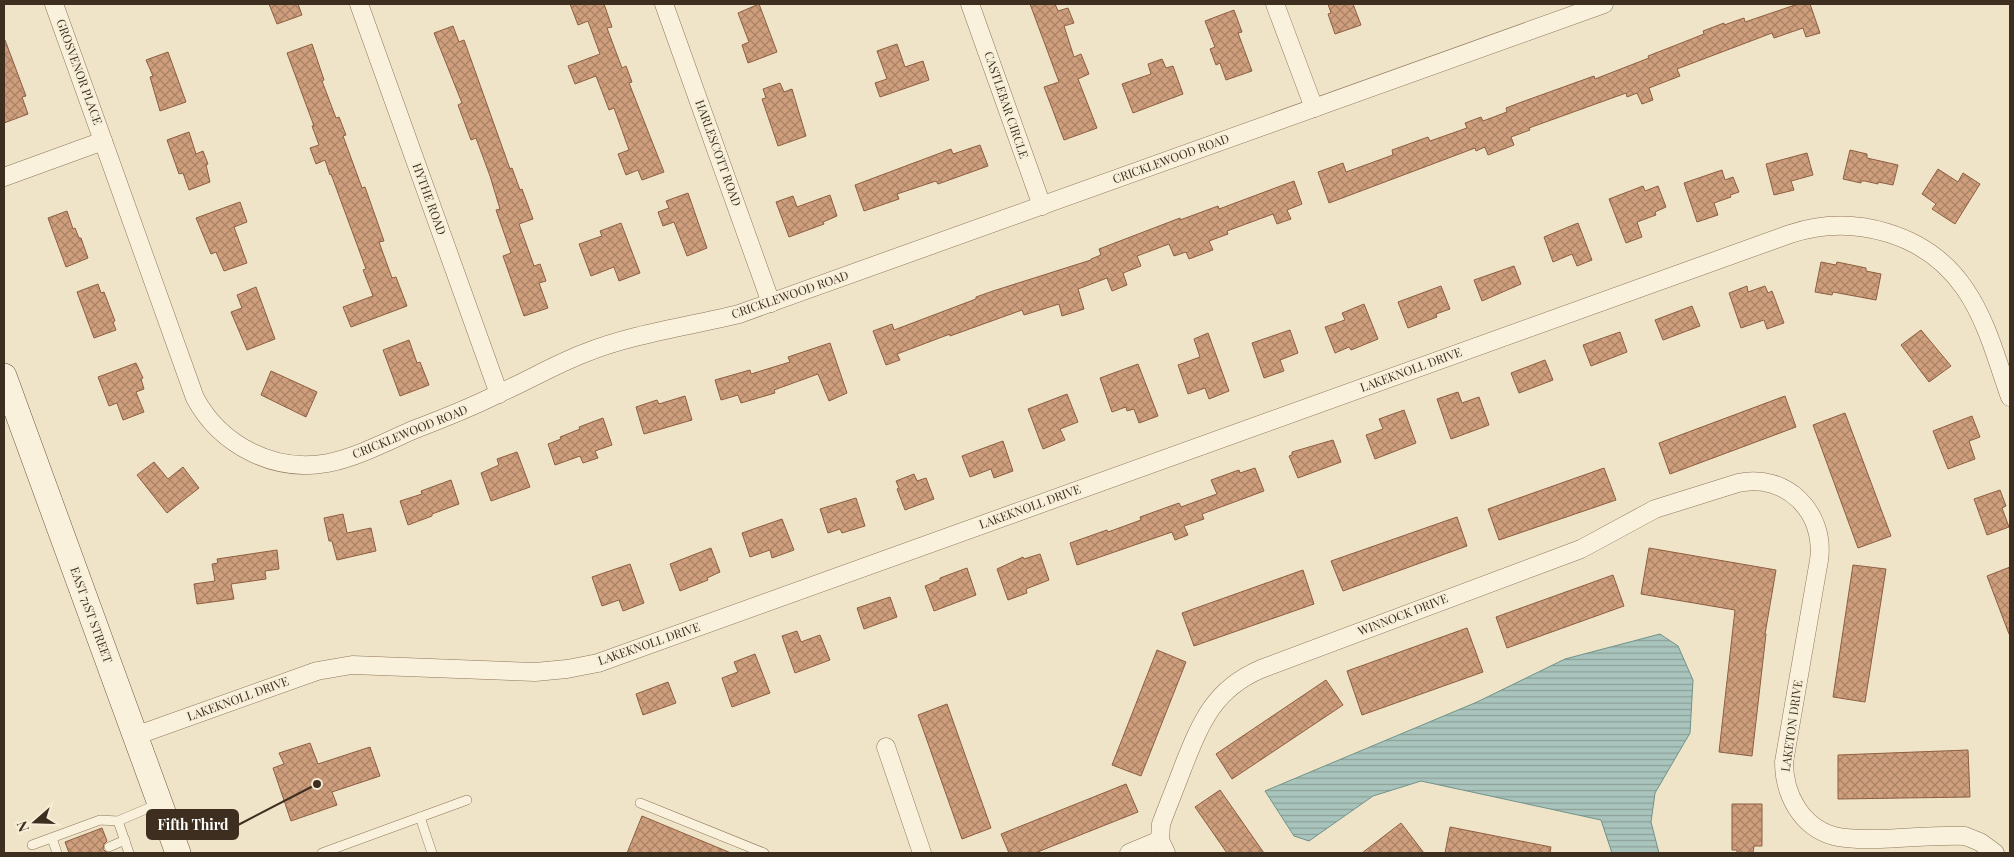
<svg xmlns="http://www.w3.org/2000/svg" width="2014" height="857" font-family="'Playfair Display',serif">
	<defs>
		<pattern id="water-rules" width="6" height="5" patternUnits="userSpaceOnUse" patternTransform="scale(1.25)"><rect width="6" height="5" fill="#a9c4bc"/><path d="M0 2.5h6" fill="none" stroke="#8ba098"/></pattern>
		<pattern id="building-cross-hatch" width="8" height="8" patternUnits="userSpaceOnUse" patternTransform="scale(1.25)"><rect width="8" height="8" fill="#cf9f7d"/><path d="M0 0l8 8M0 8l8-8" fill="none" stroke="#a98266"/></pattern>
	</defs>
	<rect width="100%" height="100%" fill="#f0e4c8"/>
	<!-- water -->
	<path fill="url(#water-rules)" stroke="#6f938a" d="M1660,634L1678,646L1693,680L1690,733L1655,793L1651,822L1659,853H1612L1601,820L1421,781L1373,796L1309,841L1294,836L1265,791L1477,702L1565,659Z"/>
	<!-- building -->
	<g fill="url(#building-cross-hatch)" stroke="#8d5f41">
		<path d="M269,4H298L302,15L277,24Z"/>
		<path d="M570,4H604L612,27L607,28L622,68L626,66L632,82L629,83L664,172L642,180L638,170L626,175L618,154L629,150L614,108L609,110L596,76L575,84L568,66L600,54L588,21L578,25Z"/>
		<path d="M759,4L777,52L748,63L742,45L749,42L738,13Z"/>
		<path d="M1030,4H1055L1058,11L1068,8L1074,23L1064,26L1074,57L1081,54L1089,74L1078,79L1097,128L1064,140L1044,87L1059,82Z"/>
		<path d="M1328,4H1353L1361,25L1335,34L1328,14L1331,13Z"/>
		<path d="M1798,4H1810L1820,33L1806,37L1803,28L1774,38L1772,33L1677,69L1680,76L1649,88L1653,100L1642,104L1637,93L1627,97L1626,93L1529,128L1530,130L1511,137L1514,145L1488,155L1485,147L1476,151L1475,148L1329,203L1318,172L1343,163L1346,172L1393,155L1392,150L1428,137L1430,141L1467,128L1465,123L1481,117L1483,121L1507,112L1506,108L1519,103L1594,76L1595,79L1649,58L1648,56L1689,40L1704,34L1703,31L1724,23V25L1744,18L1745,22Z"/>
		<path d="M1234,10L1242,32L1238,33L1252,71L1226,80L1220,63L1216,65L1210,49L1215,47L1205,21Z"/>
		<path d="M453,26L459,42L464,40L510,169L512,168L520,190L522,189L533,219L519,224L534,266L540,264L546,281L539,283L548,308L524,316L503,256L511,253L496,210L500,209L490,176L476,138L471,140L458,105L462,103L434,33Z"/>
		<path d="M4,40H5L26,96L22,97L28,114L4,123Z"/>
		<path d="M312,44L324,80L322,81L336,118L339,117L346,135L343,136L362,188L365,187L384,241L379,242L392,278L396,277L407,306L351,327L343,307L373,296L363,270L366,269L331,174L330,175L325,160L316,164L310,148L319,145L312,126H314L287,53Z"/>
		<path d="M897,44L905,67L923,61L929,80L880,97L875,83L887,79L877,51Z"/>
		<path d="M168,52L186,102L160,111L150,77L153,76L146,60Z"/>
		<path d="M1162,59L1166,68L1173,66L1183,94L1133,113L1122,84L1151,74L1148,64Z"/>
		<path d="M780,83L784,92L792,89L806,136L778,146L762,99L766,98L763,89Z"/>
		<path d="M189,132L196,154L203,151L208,164L206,165L210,182L189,190L183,173L179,174L167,140Z"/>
		<path d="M980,145L988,166L938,184L936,181L897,194L899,199L864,211L855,185L951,149L953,154Z"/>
		<path d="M1850,150L1867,154V158L1898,165L1893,185L1878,182V184L1865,181H1861V183L1843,179Z"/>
		<path d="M1807,153L1813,175L1791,181L1794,190L1774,195L1766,164Z"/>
		<path d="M1938,169L1958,182L1963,173L1980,184L1955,224L1932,209L1936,204L1922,194Z"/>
		<path d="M1722,170L1725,180L1733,177L1739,192L1730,195L1731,197L1714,203L1718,215L1697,222L1684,183Z"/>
		<path d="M1294,181L1302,204L1287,210L1291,219L1277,224L1273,214L1227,231L1228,234L1209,241L1213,250L1189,259L1186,252L1174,256L1169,244L1137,256L1141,266L1123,273L1127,285L1112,291L1107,278L1078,289L1084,309L1062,316L1059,304L1024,315L1022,310L950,336V334L897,354L900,360L886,365L873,331L892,324L894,330L976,299V297L993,291L1091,260V259L1101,255L1099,249L1180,218V220L1218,206L1219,209Z"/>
		<path d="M1643,186L1645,191L1658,186L1666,207L1655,212L1656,215L1637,222L1642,237L1626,243L1609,199Z"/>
		<path d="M688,193L707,248L687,256L674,222L663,226L658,212L669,208L666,201Z"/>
		<path d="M830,195L837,216L823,222L824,224L789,237L776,202L793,196L797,207Z"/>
		<path d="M240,202L247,222L234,227L247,263L224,271L216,252L211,254L196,218Z"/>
		<path d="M67,211L73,229L75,228L79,238H81L88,258L66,267L48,218Z"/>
		<path d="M621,223L640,273L619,281L614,267L591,276L579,244L602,236L600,231Z"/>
		<path d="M1578,223L1592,260L1577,266L1572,254L1553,262L1544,237Z"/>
		<path d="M1821,262L1836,265L1837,262L1866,268V271L1881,274L1876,300L1833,292L1832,295L1815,292Z"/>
		<path d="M1514,266L1521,284L1482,301L1474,280Z"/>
		<path d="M98,284L101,293L104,292L115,321L113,322L116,330L94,338L77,292Z"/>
		<path d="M1441,286L1450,309L1436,314L1437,317L1408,328L1398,302Z"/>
		<path d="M1747,286L1748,292L1765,286L1768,293L1772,291L1784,323L1767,329L1764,320L1741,328L1729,293Z"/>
		<path d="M256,287L275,339L247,350L231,312L242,308L237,295Z"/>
		<path d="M1364,304L1378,339L1351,350L1349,347L1335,353L1325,327L1345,320L1342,313Z"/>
		<path d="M1692,306L1700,326L1663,340L1655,320Z"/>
		<path d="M1290,330L1298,353L1280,360L1284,371L1264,378L1252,343Z"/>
		<path d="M1921,330L1951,366L1929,382L1901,345Z"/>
		<path d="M1620,332L1627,352L1591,366L1583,345Z"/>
		<path d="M1208,333L1229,391L1209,399L1205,388L1188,394L1178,365L1200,357L1194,339Z"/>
		<path d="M409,340L417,363L420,362L429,385L400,396L383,350Z"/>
		<path d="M830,343L847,393L829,401L818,374L774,390L775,393L741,403L738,395L721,400L715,380L750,370L751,374L790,362L788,357Z"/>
		<path d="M1545,360L1553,380L1519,393L1511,373Z"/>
		<path d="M136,363L143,378L141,379L144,389L136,392L144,412L123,420L117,403L109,406L98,377Z"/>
		<path d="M1138,364L1158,416L1139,423L1134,409L1127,411L1126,407L1112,412L1100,378Z"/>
		<path d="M271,371L317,392L306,417L261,395Z"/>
		<path d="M1458,392L1462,403L1479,397L1489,425L1451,439L1437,399Z"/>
		<path d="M1067,394L1078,422L1060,429L1065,440L1043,449L1028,409Z"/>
		<path d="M685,396L692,420L644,434L636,407L657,400L659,404Z"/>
		<path d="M1785,396L1796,427L1670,474L1659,443Z"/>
		<path d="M1404,410L1416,443L1375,459L1366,435L1383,429L1379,419Z"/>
		<path d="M1845,413L1891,536L1858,548L1813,425Z"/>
		<path d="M1972,416L1980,437L1969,441L1975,459L1948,469L1933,431Z"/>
		<path d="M603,418L612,445L595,451L598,458L583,463L580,456L555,465L548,444L561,439L560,437L580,429L579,427Z"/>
		<path d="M1333,440L1341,462L1298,478L1289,456L1292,455V452Z"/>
		<path d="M1003,441L1013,471L994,478L991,469L970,477L962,456Z"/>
		<path d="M517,452L530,487L491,501L481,473L499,465L497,459Z"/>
		<path d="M154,462L168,479L183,467L199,488L167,513L137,475Z"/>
		<path d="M1255,468L1264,491L1202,514L1204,519L1184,526L1188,535L1175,540L1172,532L1077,565L1070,543L1107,530L1108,532L1141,520L1140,517L1179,503L1181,507L1217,494L1211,480L1239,470L1240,473Z"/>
		<path d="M1604,468L1616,500L1499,540L1488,509Z"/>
		<path d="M914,474L917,481L926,478L934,499L905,510L897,489L899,488L896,481Z"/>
		<path d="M451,480L459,504L432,514V516L408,525L400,501L422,494L421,491Z"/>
		<path d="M2000,490L2006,506L2002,508L2009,527L1987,535L1974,499Z"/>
		<path d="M856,498L865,526L842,533L840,529L828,533L820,509Z"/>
		<path d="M343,514L347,533L371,528L376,551L337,560L332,541H329L324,518Z"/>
		<path d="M1457,517L1467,546L1343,591L1331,561Z"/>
		<path d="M782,519L794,550L772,558L770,550L750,557L742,533Z"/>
		<path d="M711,548L720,572L707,578L708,580L680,591L670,564Z"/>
		<path d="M1649,548L1776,570L1765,634H1766L1752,756L1719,752L1735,610L1641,594Z"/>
		<path d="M277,550L279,569L265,571L266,579L231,584L234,599L197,604L194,584L215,581L212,564L218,563L217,559Z"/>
		<path d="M1040,554L1049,580L1026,589L1027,593L1008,600L997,569L1023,557L1024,559Z"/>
		<path d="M630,564L644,603L623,611L619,600L602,606L592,577Z"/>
		<path d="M1853,565L1886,569L1865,702L1833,697Z"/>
		<path d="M2010,567V634H2009L1987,576Z"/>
		<path d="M967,568L976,595L934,611L925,586L940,580V578Z"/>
		<path d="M1303,570L1314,604L1194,646L1182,613Z"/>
		<path d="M1613,575L1624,606L1507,648L1496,617Z"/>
		<path d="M890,597L897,617L864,629L857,608Z"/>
		<path d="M1467,628L1483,672L1362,715L1347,671Z"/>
		<path d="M797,631L801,642L820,635L830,660L795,673L782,636Z"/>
		<path d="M1157,650L1186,662L1141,776L1112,765Z"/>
		<path d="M755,654L770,693L732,707L722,678L738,672L734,662Z"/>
		<path d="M1326,680L1343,705L1232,779L1216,754Z"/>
		<path d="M668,682L676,703L643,715L636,694Z"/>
		<path d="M947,704L991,828L962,839L918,715Z"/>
		<path d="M310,743L318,764L370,747L380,776L332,792L337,805L291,821L273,768L284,764L279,753Z"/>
		<path d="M1968,750L1970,797L1838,799V755Z"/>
		<path d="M1126,784L1138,812L1035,853H1009L1001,834Z"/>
		<path d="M1220,790L1264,853H1227L1195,807Z"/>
		<path d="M1732,804H1762V846H1754L1753,853H1737V850H1732Z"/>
		<path d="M642,816L731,853H627Z"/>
		<path d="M1401,823L1424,853H1362Z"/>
		<path d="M1450,827L1551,847L1550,853H1445Z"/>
		<path d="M102,828L107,841L104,844L103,849L106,852L111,853H69L65,842Z"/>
	</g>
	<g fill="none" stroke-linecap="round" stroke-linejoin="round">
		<!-- lane casing -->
		<g stroke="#8d765c" stroke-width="10">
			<g id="lane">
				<path d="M640,803L764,853"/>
				<path d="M420,817L432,853"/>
				<path d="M52,838L57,853"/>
				<path d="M32,845L100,820L118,821"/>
				<path d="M109,847L125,840"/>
				<path d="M129,853L118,821L158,804"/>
				<path d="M322,853L467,800"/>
			</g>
		</g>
		<!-- street casing -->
		<g stroke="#8d765c" stroke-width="19">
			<g id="street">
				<path d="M54,4L195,398C221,446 275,473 328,463C357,457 386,442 413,430C442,419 472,407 500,393C529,380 556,364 585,353C632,334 690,326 739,314L1604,4"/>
				<path d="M359,4L499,394"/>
				<path d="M664,4L771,303"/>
				<path d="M970,4L1042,206"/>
				<path d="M1275,4L1314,108"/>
				<path d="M4,177L103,141"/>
				<path d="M135,736L317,671L352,665L535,672L567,669L598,663L1790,234C1853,213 1927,233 1965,289C1987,321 1997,361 2010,397"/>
				<path d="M886,747L922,853"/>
				<path d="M1129,853L1160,840"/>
				<path d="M1166,853L1160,840L1161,824C1168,805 1176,786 1183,767C1201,722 1214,689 1261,669L1581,549L1655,509L1738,483C1786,472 1826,513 1819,560L1784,762C1784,794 1801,827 1834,836C1849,840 1865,839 1880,839C1908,838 1937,835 1965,836L1980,842L1995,853"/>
			</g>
		</g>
		<!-- secondary casing -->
		<g stroke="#6f573f" stroke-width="26">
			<path id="secondary" d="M4,376L178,853"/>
		</g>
		<!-- lane -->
		<use href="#lane" stroke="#faf1dc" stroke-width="9"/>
		<!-- street -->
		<use href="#street" stroke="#faf1dc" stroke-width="18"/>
		<!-- secondary -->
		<use href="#secondary" stroke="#faf1dc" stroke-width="25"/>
	</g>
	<g text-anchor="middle" stroke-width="4" stroke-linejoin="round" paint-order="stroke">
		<!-- street labels -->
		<g font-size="12" fill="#3d2e20" stroke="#f7eed8">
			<text transform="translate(79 72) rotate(70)" y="4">GROSVENOR PLACE</text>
			<text transform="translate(1006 105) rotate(71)" y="4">CASTLEBAR CIRCLE</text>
			<text transform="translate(718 153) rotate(70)" y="4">HARLESCOTT ROAD</text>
			<text transform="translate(1171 159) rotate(-20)" y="4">CRICKLEWOOD ROAD</text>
			<text transform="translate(429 199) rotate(70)" y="4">HYTHE ROAD</text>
			<text transform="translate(790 295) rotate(-19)" y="4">CRICKLEWOOD ROAD</text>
			<text transform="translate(1411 370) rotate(-20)" y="4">LAKEKNOLL DRIVE</text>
			<text transform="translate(410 432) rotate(-22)" y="4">CRICKLEWOOD ROAD</text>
			<text transform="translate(1030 507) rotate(-20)" y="4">LAKEKNOLL DRIVE</text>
			<text transform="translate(91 615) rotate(70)" y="4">EAST 71ST STREET</text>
			<text transform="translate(1403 615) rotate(-21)" y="4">WINNOCK DRIVE</text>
			<text transform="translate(649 644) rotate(-19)" y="4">LAKEKNOLL DRIVE</text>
			<text transform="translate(238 699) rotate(-20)" y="4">LAKEKNOLL DRIVE</text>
			<text transform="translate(1792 726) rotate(-82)" y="4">LAKETON DRIVE</text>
		</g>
	</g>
	<!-- callouts -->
	<path fill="none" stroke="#3d2e20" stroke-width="2" d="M317 784L238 825"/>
	<circle fill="#3d2e20" stroke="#f7eed8" stroke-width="2" cx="317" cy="784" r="5"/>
	<rect fill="#3d2e20" stroke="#3d2e20" stroke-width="2" x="147" y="810" width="91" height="29" rx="5"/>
	<g font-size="14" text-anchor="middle" font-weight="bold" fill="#fff">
		<text x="193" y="830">Fifth Third</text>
	</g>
	<!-- border -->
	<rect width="2014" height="857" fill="none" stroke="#3d2e20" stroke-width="10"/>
	<!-- north arrow -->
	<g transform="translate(35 822) rotate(250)" stroke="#f7eed8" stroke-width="4" paint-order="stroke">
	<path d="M0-4L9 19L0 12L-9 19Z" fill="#3d2e20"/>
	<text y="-8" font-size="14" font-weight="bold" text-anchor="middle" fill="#3d2e20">N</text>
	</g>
</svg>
